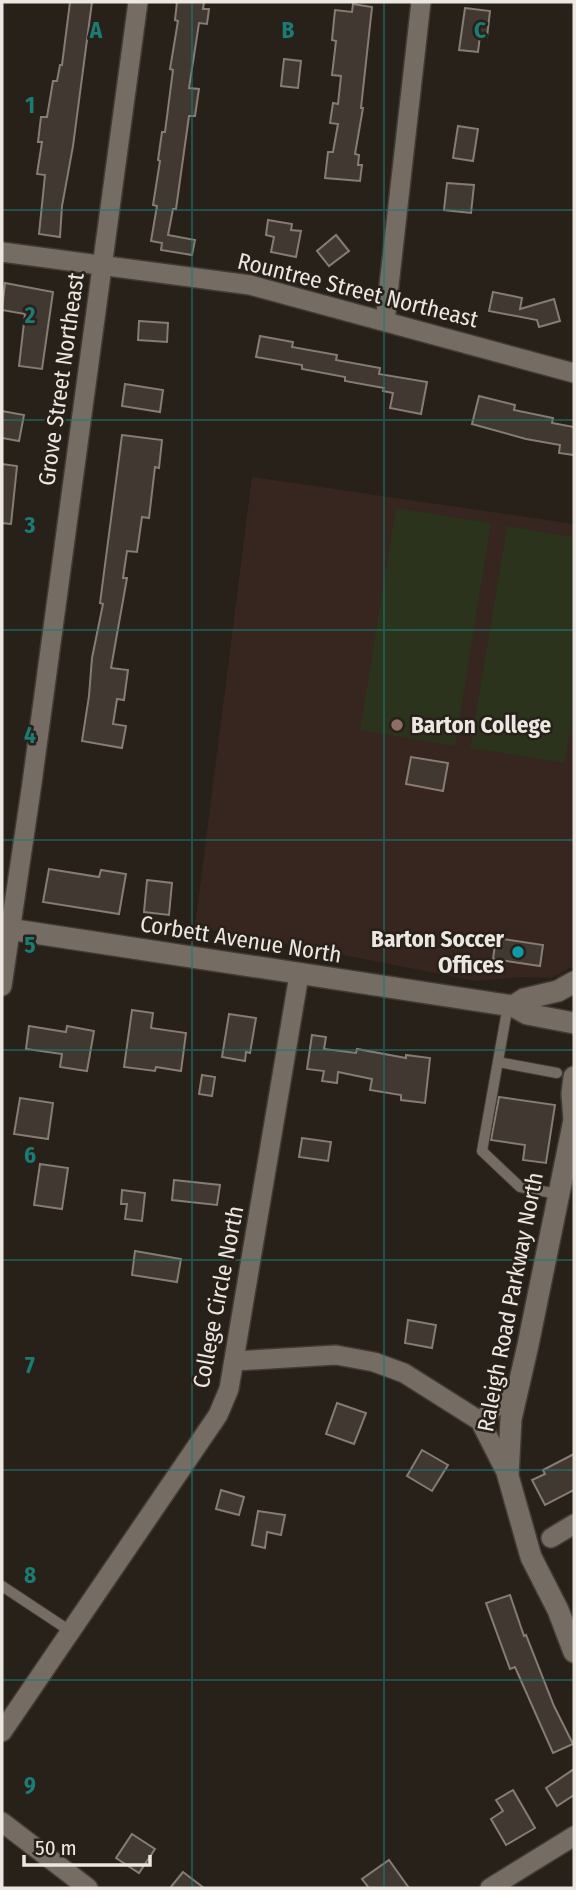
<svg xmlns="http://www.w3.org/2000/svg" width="576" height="1890" font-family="'Fira Sans Condensed',sans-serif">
	<rect width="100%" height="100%" fill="#28211a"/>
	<!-- education -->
	<path fill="#37251f" d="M252,477L574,524V966L551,978L521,977L476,981L195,926Z"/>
	<!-- green -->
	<g fill="#2b331d">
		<path d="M396,508L491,523L455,746L360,730Z"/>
		<path d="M507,526L574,537V707L565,763L470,748Z"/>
	</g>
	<!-- building -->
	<g fill="#403831" stroke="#857c74" stroke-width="2">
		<path d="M70,2H92L73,146L62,206L60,237L39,234L45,175L37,174L42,142H38L41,117H47L53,81H57L60,65H62Z"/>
		<path d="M177,2H204L203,9H209L207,24L199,23L189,88L199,89L195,116H189L176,209H173L168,235L195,240L192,255L161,250L162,243L151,241L157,206L153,205L160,161L158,160L162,132H165L173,70L170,69L178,21L175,20Z"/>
		<path d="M353,4L372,7L361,108H363L355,154L359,155L358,165H362L360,181L325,178L328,152H333L338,124L330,123L333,103L338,104L341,76L332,75L336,41L332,40L335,10L352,12Z"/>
		<path d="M465,8L490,11L487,37L480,36L478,52L459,50Z"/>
		<path d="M284,59L301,61L298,88L281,86Z"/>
		<path d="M458,126L478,129L473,161L453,158Z"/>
		<path d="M447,183L474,185L471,213L444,210Z"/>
		<path d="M268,220L292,224L291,230L301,231L296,257L271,252L274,237L266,235Z"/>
		<path d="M336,235L349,251L329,266L317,251Z"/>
		<path d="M5,283L53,292L42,369L19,366L25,314L2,310Z"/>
		<path d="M493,292L522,298L520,309L554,299L560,321L539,327L537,320L489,311Z"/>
		<path d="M139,321L168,323L167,342L138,340Z"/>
		<path d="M260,336L293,342L292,347L337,355L336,360L380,368L379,374L427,382L421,414L390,408L393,393L383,391L384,388L345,381V377L302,369V365L256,357Z"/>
		<path d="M125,384L163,390L160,412L122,406Z"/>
		<path d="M479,396L515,405L514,410L553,418L552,423L574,427V455L559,453L560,445L526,439L472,424Z"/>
		<path d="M2,411L24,415L19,441L2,438Z"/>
		<path d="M122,435L162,440L159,468L155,467L149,518L142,517L137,552L127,551L123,578H127L111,668L128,670L124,700L117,699L113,724L126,726L122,748L82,741L89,696L92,658L103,604L100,603Z"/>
		<path d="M2,464L17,466L11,524L2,523Z"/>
		<path d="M411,757L448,763L443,791L406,784Z"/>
		<path d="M49,869L99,877L101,870L126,874L119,914L43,902Z"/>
		<path d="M147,880L172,883L169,915L144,912Z"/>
		<path d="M496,938L543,945L540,966L493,959Z"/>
		<path d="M132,1010L153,1013L151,1028L186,1033L181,1071L156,1067L155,1071L124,1067Z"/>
		<path d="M229,1014L256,1018L250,1053L246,1052L245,1061L222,1057Z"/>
		<path d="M29,1026L66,1032L67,1026L94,1031L87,1071L60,1067L62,1054L26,1049Z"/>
		<path d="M312,1035L326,1037L324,1049L356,1053L357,1049L406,1058V1055L430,1058L425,1103L401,1100V1095L370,1090L372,1079L338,1072L337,1083L322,1081L324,1071L307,1069Z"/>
		<path d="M202,1075L215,1077L212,1096L199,1094Z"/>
		<path d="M499,1097L555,1105L546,1163L523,1160L525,1145L491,1140Z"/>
		<path d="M20,1098L53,1103L48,1139L14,1134Z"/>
		<path d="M302,1138L331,1142L328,1161L299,1157Z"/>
		<path d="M40,1164L68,1168L62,1209L34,1205Z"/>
		<path d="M174,1180L220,1185L217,1205L172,1200Z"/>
		<path d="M122,1190L145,1193L142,1221L125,1219L127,1204H121Z"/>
		<path d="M135,1251L181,1259L177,1282L132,1275Z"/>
		<path d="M408,1320L436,1325L432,1348L405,1343Z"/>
		<path d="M337,1403L366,1413L354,1444L326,1434Z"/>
		<path d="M422,1450L448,1465L432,1491L407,1476Z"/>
		<path d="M574,1454V1490L545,1505L532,1480L545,1474L543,1470Z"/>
		<path d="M221,1490L244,1497L239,1515L216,1509Z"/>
		<path d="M258,1511L285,1515L281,1535L267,1532L265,1548L252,1545Z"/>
		<path d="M510,1595L524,1636L526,1635L554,1706L573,1744L553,1753L515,1667L510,1669L486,1603Z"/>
		<path d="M574,1769V1795L557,1806L546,1788Z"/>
		<path d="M513,1790L535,1828L506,1845L491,1819L503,1811L496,1800Z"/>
		<path d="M132,1834L155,1849L139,1873L116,1858Z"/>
		<path d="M389,1860L409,1888H369L362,1879Z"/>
		<path d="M183,1872L204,1888H170Z"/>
	</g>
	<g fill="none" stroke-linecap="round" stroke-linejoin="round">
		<!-- service casing -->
		<g stroke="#413b36" stroke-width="12">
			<g id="service">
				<path d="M508,1005L482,1151L520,1187L558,1194"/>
				<path d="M498,1062L557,1073"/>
				<path d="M2,1586L70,1631"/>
			</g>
		</g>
		<!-- minor casing -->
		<g stroke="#413b36" stroke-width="22">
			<g id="minor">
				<path d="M2,252L250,285L574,373"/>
				<path d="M385,321L421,2"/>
				<path d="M2,986L32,783L138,2"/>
				<path d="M235,1361L336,1355L374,1362L404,1373L480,1421L508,1476"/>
				<path d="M480,1421L517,1388"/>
				<path d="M551,1538L574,1524"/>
				<path d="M2,1732L218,1415L229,1389L299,975"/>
				<path d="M2,1822L88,1888"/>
				<path d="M490,1888L574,1836"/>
			</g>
		</g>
		<!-- tertiary casing -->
		<g stroke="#413b36" stroke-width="24">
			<g id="tertiary">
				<path d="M2,928L513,1006L527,1014L574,1023"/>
				<path d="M513,1006L524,999L558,991L574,982"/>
				<path d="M574,1077L572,1094L574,1120L528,1345L511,1419L508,1476L531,1557L558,1610L574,1652"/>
			</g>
		</g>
		<!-- service -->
		<use href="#service" stroke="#756c64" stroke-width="10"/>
		<!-- minor -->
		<use href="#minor" stroke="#756c64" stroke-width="19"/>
		<!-- tertiary -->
		<use href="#tertiary" stroke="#756c64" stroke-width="21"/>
	</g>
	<!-- grid -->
	<path fill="none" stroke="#1a7c74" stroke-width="2" stroke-opacity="0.55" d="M192,2V1888M384,2V1888M2,210H574M2,420H574M2,630H574M2,840H574M2,1050H574M2,1260H574M2,1470H574M2,1680H574"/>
	<!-- markers -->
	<circle fill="#8d6e63" stroke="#28211a" stroke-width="2.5" cx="397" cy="725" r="7"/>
	<circle fill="#0f9aa8" stroke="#28211a" stroke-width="2.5" cx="518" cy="952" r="7"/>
	<g text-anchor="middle" stroke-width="5" stroke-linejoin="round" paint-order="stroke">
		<!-- street labels -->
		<g font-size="23" fill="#ece7e2" stroke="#28211a">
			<text transform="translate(358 290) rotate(14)" y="8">Rountree Street Northeast</text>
			<text transform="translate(61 379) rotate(-82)" y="8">Grove Street Northeast</text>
			<text transform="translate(241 939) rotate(9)" y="8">Corbett Avenue North</text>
			<text transform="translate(218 1297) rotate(-79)" y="8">College Circle North</text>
			<text transform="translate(510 1302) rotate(-79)" y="8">Raleigh Road Parkway North</text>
		</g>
		<!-- poi labels -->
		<g font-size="23" font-weight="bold" fill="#ece7e2" stroke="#28211a" text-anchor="start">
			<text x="411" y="733">Barton College</text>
			<text x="504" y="947" text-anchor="end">Barton Soccer<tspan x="504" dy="26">Offices</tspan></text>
		</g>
	</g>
	<g font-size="23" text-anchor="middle" font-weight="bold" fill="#1a7c74" stroke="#28211a" stroke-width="5" stroke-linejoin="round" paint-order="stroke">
		<text x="96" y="38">A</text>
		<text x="288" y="38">B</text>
		<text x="480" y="38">C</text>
		<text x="30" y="113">1</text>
		<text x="30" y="323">2</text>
		<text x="30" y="533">3</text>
		<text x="30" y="743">4</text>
		<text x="30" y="953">5</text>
		<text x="30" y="1163">6</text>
		<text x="30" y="1373">7</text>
		<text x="30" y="1583">8</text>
		<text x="30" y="1793">9</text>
	</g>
	<!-- border -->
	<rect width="576" height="1890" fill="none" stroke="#ece7e2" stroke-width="7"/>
	<!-- scale -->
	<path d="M24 1855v10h126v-10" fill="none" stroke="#ece7e2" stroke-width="3.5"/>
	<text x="35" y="1855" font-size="21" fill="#ece7e2" stroke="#28211a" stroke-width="5" paint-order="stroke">50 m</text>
</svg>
